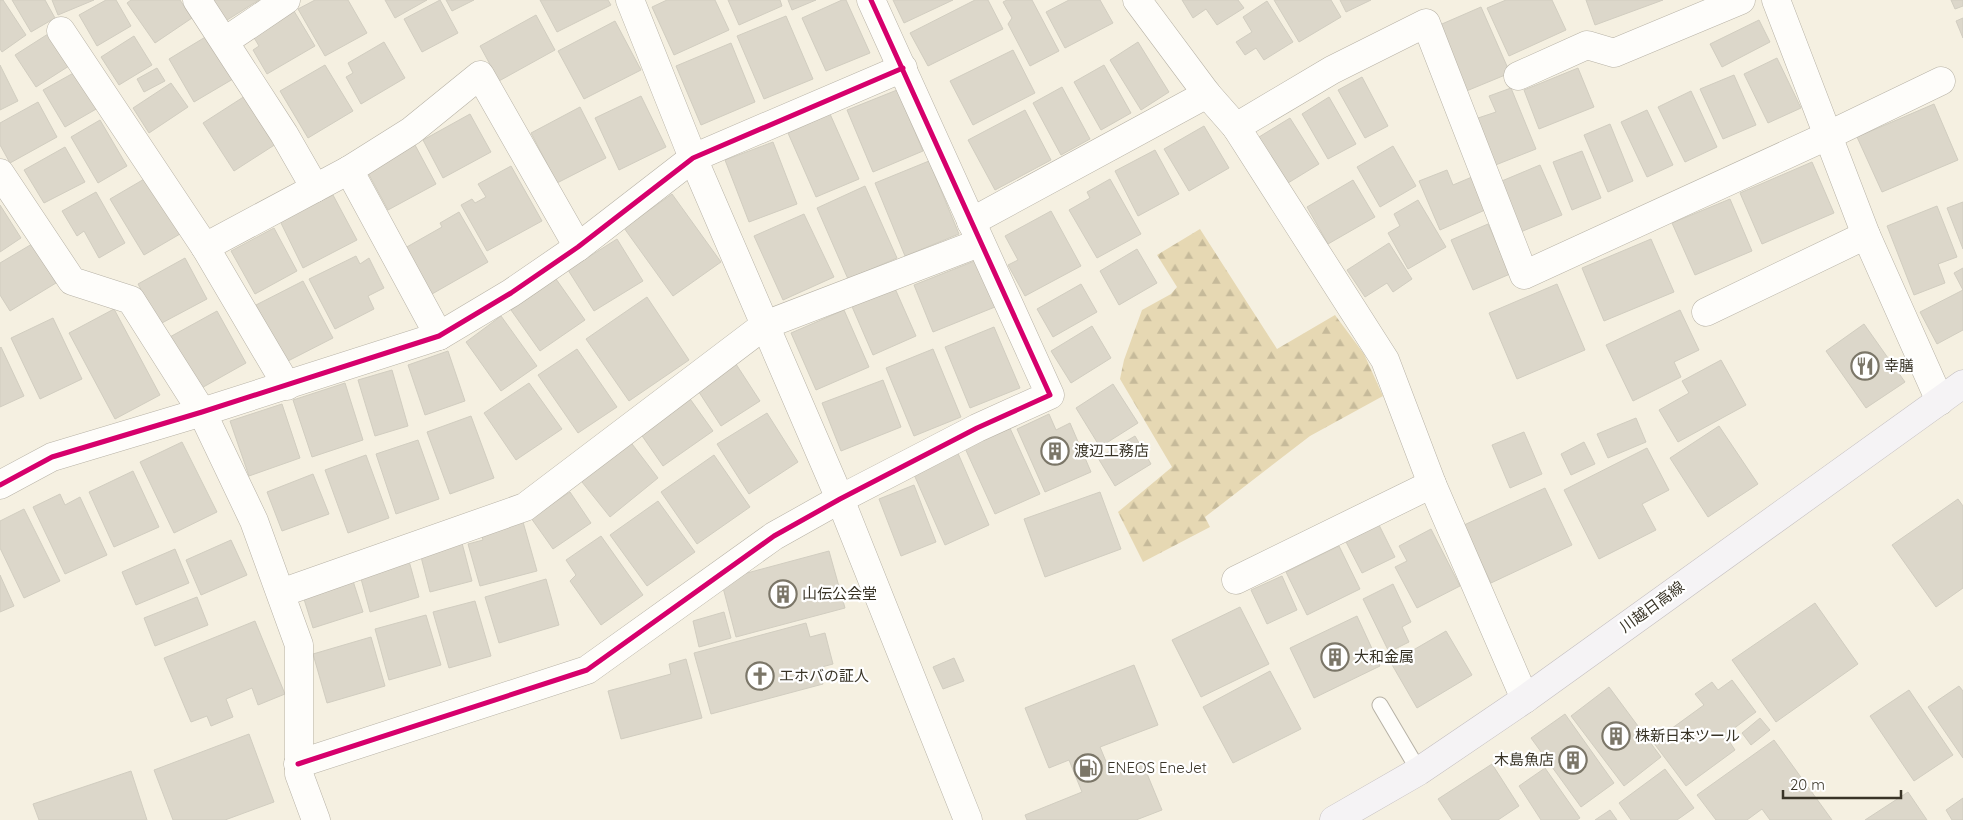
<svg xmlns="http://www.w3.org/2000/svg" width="1963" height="820" font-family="Quicksand,'Noto Sans JP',sans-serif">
	<defs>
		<pattern id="forest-firs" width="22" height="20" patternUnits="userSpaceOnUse" patternTransform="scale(1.25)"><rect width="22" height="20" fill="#e6d8b3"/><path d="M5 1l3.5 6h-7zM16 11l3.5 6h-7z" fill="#c6ba9a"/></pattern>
	</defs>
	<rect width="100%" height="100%" fill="#f5f0e1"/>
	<!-- forest -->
	<path fill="url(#forest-firs)" d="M1200,229L1277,349L1335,315L1364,354L1383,396L1310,436L1205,517L1210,527L1143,562L1118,512L1172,467L1120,379L1124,360L1142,310L1171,294L1177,287L1157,255Z"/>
	<!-- building -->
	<g fill="#dcd7ca" stroke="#d1cdc0">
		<path d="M0,0H3L26,35L2,52L0,49Z"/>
		<path d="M12,0H45L55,18L31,32Z"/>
		<path d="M52,0H94L58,15Z"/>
		<path d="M106,0H116L131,26L97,46L79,15Z"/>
		<path d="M131,0H180L192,18L155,43L127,3Z"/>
		<path d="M210,0H259L224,22Z"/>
		<path d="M315,0H348L367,33L325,56L298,9Z"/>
		<path d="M385,0H427L395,18Z"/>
		<path d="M440,0L458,33L422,52L404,19Z"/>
		<path d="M446,0H474L452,11Z"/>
		<path d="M540,0H608L611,5L557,32Z"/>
		<path d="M667,0H715L729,30L674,55L652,7Z"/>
		<path d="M728,0H780L782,6L739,25Z"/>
		<path d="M788,0H816L792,10Z"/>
		<path d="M842,0H846L870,53L826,71L802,18Z"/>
		<path d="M893,0H953L904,23Z"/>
		<path d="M975,0H988L1003,29L928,66L910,33Z"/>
		<path d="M1007,0H1032L1059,51L1030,66L1008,24L1012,18L1003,2Z"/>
		<path d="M1069,0H1100L1113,23L1065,48L1046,12Z"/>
		<path d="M1182,0H1238L1244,8L1217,25L1206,9L1193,18Z"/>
		<path d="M1274,0H1331L1341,17L1299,42Z"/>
		<path d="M1340,0H1371L1346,12Z"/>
		<path d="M1506,0H1552L1566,30L1509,56L1487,8Z"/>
		<path d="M1586,0H1663L1595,25Z"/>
		<path d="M1951,0H1963V6L1955,9Z"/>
		<path d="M1267,1L1293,42L1264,60L1256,48L1245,55L1236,42L1252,32L1243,17Z"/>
		<path d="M1481,7L1510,73L1464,92L1435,27Z"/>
		<path d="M294,11L315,46L267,74L253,50L259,46L253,36Z"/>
		<path d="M536,15L555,50L499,81L480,46Z"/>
		<path d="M786,16L813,79L764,99L737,36Z"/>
		<path d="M1963,18V38L1956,21Z"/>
		<path d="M1759,20L1770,42L1722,67L1710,44Z"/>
		<path d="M615,21L641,70L584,99L558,51Z"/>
		<path d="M48,34L69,66L36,87L15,55Z"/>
		<path d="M134,36L152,65L119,85L101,57Z"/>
		<path d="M207,36L233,79L194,102L169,59Z"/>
		<path d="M384,42L405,78L361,104L346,77L353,73L348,63Z"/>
		<path d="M1138,42L1169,92L1141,110L1110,60Z"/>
		<path d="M731,43L755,102L701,125L676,66Z"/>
		<path d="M1013,50L1035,93L973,125L950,81Z"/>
		<path d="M1777,58L1801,108L1768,123L1744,74Z"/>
		<path d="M0,65L18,101L0,110Z"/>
		<path d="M325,65L353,111L308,138L280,91Z"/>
		<path d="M1104,65L1131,113L1101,130L1074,82Z"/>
		<path d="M157,68L165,81L144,92L137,79Z"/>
		<path d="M1578,68L1594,107L1539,129L1524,90Z"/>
		<path d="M77,71L98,108L65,127L43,90Z"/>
		<path d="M1734,75L1756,125L1723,139L1700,89Z"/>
		<path d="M1362,77L1388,126L1365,138L1338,90Z"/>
		<path d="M171,83L188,107L149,133L133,108Z"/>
		<path d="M1062,87L1090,139L1061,155L1033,103Z"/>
		<path d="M1511,88L1536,149L1493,166L1475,119L1496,112L1489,96Z"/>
		<path d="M897,90L923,151L873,172L847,110Z"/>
		<path d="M1691,91L1717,147L1685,162L1658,107Z"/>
		<path d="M245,96L276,144L234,171L203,123Z"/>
		<path d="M641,96L666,147L619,170L595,118Z"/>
		<path d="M1329,97L1356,144L1328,159L1302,114Z"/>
		<path d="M38,102L57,137L10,163L0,145V123Z"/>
		<path d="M1934,104L1958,160L1882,192L1857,137Z"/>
		<path d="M580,107L606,158L557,183L531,133Z"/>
		<path d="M1025,110L1051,160L995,190L968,140Z"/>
		<path d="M1647,110L1673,165L1647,177L1621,122Z"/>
		<path d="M470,114L491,152L443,178L423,140Z"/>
		<path d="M830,114L859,179L816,197L788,133Z"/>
		<path d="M1290,118L1319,164L1288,183L1259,137Z"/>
		<path d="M100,120L127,166L98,183L71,137Z"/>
		<path d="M1610,124L1633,181L1608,192L1584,135Z"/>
		<path d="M1204,126L1229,168L1189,191L1164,149Z"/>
		<path d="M773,142L797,204L749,222L725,160Z"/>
		<path d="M415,145L436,184L388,210L367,171Z"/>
		<path d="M1393,146L1416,186L1380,207L1357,167Z"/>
		<path d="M65,147L85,182L44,203L24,170Z"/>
		<path d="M1155,150L1179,194L1138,216L1115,171Z"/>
		<path d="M1582,151L1601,198L1572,210L1553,162Z"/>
		<path d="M929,161L959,234L905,256L875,183Z"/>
		<path d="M1812,162L1834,213L1762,244L1740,193Z"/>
		<path d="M1540,165L1562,215L1518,233L1497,183Z"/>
		<path d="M511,166L542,221L487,251L461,205L472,199L475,203L486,197L478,184Z"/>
		<path d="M1447,170L1453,185L1472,177L1485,210L1440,230L1419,181Z"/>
		<path d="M146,178L180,234L144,255L110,199Z"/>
		<path d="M1110,179L1141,234L1097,258L1069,210L1090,198L1087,192Z"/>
		<path d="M1353,180L1375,217L1328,244L1307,207Z"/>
		<path d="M865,186L897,258L848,279L817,208Z"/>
		<path d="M96,192L125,243L99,258L84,231L77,236L62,211Z"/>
		<path d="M672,194L721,262L673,296L624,228Z"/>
		<path d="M333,195L357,240L303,268L280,221Z"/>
		<path d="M1730,199L1752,251L1695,275L1672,223Z"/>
		<path d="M1418,200L1446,247L1408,269L1388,233L1400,226L1394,214Z"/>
		<path d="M1963,202V249L1947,208Z"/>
		<path d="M0,205L21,238L0,252Z"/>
		<path d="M1937,206L1957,257L1938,264L1945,283L1914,295L1887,226Z"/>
		<path d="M1051,211L1081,266L1025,296L1008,265L1018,260L1005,236Z"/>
		<path d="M459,212L488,262L432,294L405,248L442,227L440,223Z"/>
		<path d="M804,214L834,277L783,300L754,236Z"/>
		<path d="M1488,224L1510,274L1473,290L1451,240Z"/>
		<path d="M274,228L297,271L255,294L231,251Z"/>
		<path d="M617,239L643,281L594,311L568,270Z"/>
		<path d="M1651,239L1674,292L1604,321L1582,268Z"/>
		<path d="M1389,243L1412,279L1393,292L1387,283L1365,297L1347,270Z"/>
		<path d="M32,244L56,283L10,311L0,295V263Z"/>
		<path d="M1137,249L1157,283L1119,305L1100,271Z"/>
		<path d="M356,256L360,264L369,258L384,288L368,296L374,309L335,329L309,279Z"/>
		<path d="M185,258L207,299L160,324L138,284Z"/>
		<path d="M977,260L995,307L933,332L914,285Z"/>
		<path d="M1963,268V330L1937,344L1920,312L1963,290L1954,273Z"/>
		<path d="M556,279L585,320L540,351L511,310Z"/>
		<path d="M303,281L333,338L286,362L256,305Z"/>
		<path d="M893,284L916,336L873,355L850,302Z"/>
		<path d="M1081,284L1097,312L1053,337L1037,309Z"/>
		<path d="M1557,284L1585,350L1517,379L1489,313Z"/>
		<path d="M647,297L689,360L629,401L586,339Z"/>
		<path d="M114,309L160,395L115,419L69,333Z"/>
		<path d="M844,310L869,367L816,390L791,333Z"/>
		<path d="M1680,310L1699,350L1674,362L1681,377L1633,401L1606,345Z"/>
		<path d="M217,311L246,363L198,390L168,338Z"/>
		<path d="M501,316L537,366L501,391L466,342Z"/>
		<path d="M53,318L82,379L40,399L11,338Z"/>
		<path d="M1864,324L1905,382L1866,408L1826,351Z"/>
		<path d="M1092,326L1111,358L1071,383L1051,351Z"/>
		<path d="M994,327L1020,388L970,408L945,347Z"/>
		<path d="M1,347L24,396L0,407V348Z"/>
		<path d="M577,349L617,407L578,433L538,375Z"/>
		<path d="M933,349L961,417L914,436L886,368Z"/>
		<path d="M448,351L465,401L425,415L408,365Z"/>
		<path d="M1721,360L1746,405L1678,442L1659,410L1689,393L1682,381Z"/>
		<path d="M734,361L760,401L721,426L695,386Z"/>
		<path d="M392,370L408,426L375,436L358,380Z"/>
		<path d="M883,380L901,427L841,451L822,403Z"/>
		<path d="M345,383L363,440L312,457L293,400Z"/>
		<path d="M529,383L562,429L516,460L484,413Z"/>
		<path d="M1113,384L1138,423L1100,447L1076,408Z"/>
		<path d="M688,396L713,431L663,466L638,430Z"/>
		<path d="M282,404L300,458L249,476L230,421Z"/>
		<path d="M767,413L798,462L749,494L717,444Z"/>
		<path d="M1049,414L1056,430L1070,423L1091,472L1045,492L1017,429Z"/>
		<path d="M471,416L494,478L450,494L427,432Z"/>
		<path d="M1636,418L1646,442L1608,458L1597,434Z"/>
		<path d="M1009,426L1040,494L995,514L964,446Z"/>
		<path d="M1719,426L1758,484L1708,517L1670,458Z"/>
		<path d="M1524,432L1542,474L1510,488L1492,445Z"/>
		<path d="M1135,436L1151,464L1115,486L1098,458Z"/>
		<path d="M418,440L439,499L396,514L376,454Z"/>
		<path d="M629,440L658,478L610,517L578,477Z"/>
		<path d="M182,442L217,512L174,533L140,462Z"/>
		<path d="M1584,442L1595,464L1571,475L1561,454Z"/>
		<path d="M1647,448L1669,490L1642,504L1656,530L1599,559L1564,490Z"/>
		<path d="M957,451L989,525L945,545L912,470Z"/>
		<path d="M366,455L389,518L348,533L325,470Z"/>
		<path d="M714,455L750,507L697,544L661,492Z"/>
		<path d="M133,471L159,527L114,547L89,492Z"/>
		<path d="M313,474L329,514L282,531L267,492Z"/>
		<path d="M914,485L936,542L901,556L879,499Z"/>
		<path d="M1545,488L1572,545L1491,583L1464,525Z"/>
		<path d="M570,492L591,523L553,549L531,518Z"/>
		<path d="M1100,492L1121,549L1045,577L1024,519Z"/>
		<path d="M60,494L65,505L80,497L107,555L65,574L33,507Z"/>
		<path d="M1958,499L1963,506V588L1936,607L1892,545Z"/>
		<path d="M658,501L695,552L647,586L610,535Z"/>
		<path d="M24,509L60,581L24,598L0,548V521Z"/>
		<path d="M521,515L537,571L480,586L468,544L483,540L479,527Z"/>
		<path d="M1377,521L1395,557L1362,573L1344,538Z"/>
		<path d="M1431,529L1460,586L1417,608L1395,567L1407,561L1399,546Z"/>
		<path d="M601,536L643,595L601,625L570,581L576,575L566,560Z"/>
		<path d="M231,540L247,575L201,595L186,560Z"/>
		<path d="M462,543L472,581L430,592L420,553Z"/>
		<path d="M1339,546L1360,589L1307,615L1286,572Z"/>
		<path d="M175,549L189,583L136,605L122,572Z"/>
		<path d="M829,551L845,608L736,637L721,580Z"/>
		<path d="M409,561L419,597L370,612L360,575Z"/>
		<path d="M0,575L14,606L0,612Z"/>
		<path d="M1282,576L1297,610L1267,624L1251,590Z"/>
		<path d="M546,579L559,625L499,643L485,597Z"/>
		<path d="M353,581L363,612L313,628L303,596Z"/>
		<path d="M1393,584L1411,622L1402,627L1409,642L1389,652L1363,599Z"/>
		<path d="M197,597L208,625L155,646L144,618Z"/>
		<path d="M475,601L491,656L449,668L433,612Z"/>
		<path d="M1815,603L1858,664L1776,722L1732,660Z"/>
		<path d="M1240,607L1269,664L1201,697L1172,640Z"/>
		<path d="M724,612L731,638L699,647L693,621Z"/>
		<path d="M426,615L441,665L389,680L375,629Z"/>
		<path d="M1357,616L1380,666L1314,698L1290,648Z"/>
		<path d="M255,621L285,694L258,705L252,688L226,699L233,717L211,726L207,716L191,722L164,658Z"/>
		<path d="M806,623L810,637L825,633L833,664L818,668L823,684L711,714L694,653Z"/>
		<path d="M1446,631L1472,675L1417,708L1391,663Z"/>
		<path d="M371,637L385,686L327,703L313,654Z"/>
		<path d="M954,658L964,681L943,689L933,667Z"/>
		<path d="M686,659L702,718L621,739L608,691L671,674L669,664Z"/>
		<path d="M1134,665L1158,725L1100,747L1112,776L1143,764L1162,810L1136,820H1027L1025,815L1082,792L1069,760L1049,768L1025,708Z"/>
		<path d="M1270,671L1301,729L1233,763L1203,707Z"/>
		<path d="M1732,680L1756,712L1725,735L1735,750L1686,786L1653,742L1704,705L1695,694L1712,682L1718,690Z"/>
		<path d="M1959,686L1963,691V758L1928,707Z"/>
		<path d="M1609,687L1661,757L1624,786L1571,716Z"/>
		<path d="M1909,690L1953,755L1914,781L1870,716Z"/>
		<path d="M1565,714L1614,783L1581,807L1531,738Z"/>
		<path d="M1760,718L1770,730L1751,745L1742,733Z"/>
		<path d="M249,734L274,802L225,820H173L154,770Z"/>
		<path d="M1774,740L1832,820H1770L1762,809L1747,820H1716L1697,795Z"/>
		<path d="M1492,764L1519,806L1498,820H1452L1438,799Z"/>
		<path d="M1545,768L1580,818L1577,820H1541L1519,786Z"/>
		<path d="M1665,769L1694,808L1677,820H1631L1619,803Z"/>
		<path d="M131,771L147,820H39L33,804Z"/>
		<path d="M1908,792L1927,820H1865Z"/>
		<path d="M1963,798V820H1952L1946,810Z"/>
		<path d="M1610,810L1617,820H1595Z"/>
	</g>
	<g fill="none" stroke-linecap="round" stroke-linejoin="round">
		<!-- lane casing -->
		<g stroke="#b7b2a6" stroke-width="17">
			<path id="lane" d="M1380,705L1419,771"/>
		</g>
		<!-- street casing -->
		<g stroke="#b7b2a6" stroke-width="29">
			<g id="street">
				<path d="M197,0L284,134L315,188"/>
				<path d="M630,0L693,158L840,499L968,820"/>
				<path d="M1137,0L1207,94L1236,127L1385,360L1432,484L1525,699"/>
				<path d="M1776,0L1866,235L1940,401"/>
				<path d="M61,31L205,247L287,386"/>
				<path d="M225,41L286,0"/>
				<path d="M1518,76L1587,45L1614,53L1741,0"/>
				<path d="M1236,127L1332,70L1426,23L1524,275L1827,136L1941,81"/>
				<path d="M349,170L439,336"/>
				<path d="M0,173L72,281L131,300L202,412L254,521L299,645V774L316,820"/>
				<path d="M971,222L1207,94"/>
				<path d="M205,247L349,170L411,131L480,75L578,247"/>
				<path d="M1706,312L1866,235"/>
				<path d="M0,485L52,457L202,412L439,336L511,293L578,247L693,158L903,68"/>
				<path d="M1236,580L1432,484"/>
				<path d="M281,593L525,507L765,325L979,243"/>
				<path d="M298,764L587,670L774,536L840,499L977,428L1050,395L871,0"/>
			</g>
		</g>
		<!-- primary casing -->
		<g stroke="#c4bfc0" stroke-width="29">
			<path id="primary" d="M1334,820L1419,771L1525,699L1963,384"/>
		</g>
		<!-- lane -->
		<use href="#lane" stroke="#fefdfa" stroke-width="15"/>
		<!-- street -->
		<use href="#street" stroke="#fefdfa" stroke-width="28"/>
		<!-- primary -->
		<use href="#primary" stroke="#f5f3f5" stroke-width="28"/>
		<!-- cycleway casing -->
		<g stroke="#fff" stroke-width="8">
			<g id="cycleway">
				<path d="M0,485L52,457L202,412L439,336L511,293L578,247L693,158L903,68"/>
				<path d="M298,764L587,670L774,536L840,499L977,428L1050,395L871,0"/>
			</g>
		</g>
		<!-- cycleway -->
		<use href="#cycleway" stroke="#d6006c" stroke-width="5"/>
	</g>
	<!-- icons -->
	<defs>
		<g id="restaurant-ring" transform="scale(1.4375)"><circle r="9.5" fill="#fff" stroke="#7b7668" stroke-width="1.5"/><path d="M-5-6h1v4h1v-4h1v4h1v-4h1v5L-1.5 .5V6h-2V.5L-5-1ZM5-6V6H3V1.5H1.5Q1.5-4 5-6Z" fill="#7b7668"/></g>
		<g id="building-ring" transform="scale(1.4375)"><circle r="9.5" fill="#fff" stroke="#7b7668" stroke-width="1.5"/><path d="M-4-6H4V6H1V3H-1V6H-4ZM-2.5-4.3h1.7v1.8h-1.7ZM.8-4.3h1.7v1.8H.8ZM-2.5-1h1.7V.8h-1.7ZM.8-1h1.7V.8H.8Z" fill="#7b7668"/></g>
		<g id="church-ring" transform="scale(1.4375)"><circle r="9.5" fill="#fff" stroke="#7b7668" stroke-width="1.5"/><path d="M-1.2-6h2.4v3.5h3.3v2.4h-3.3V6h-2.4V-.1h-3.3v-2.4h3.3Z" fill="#7b7668"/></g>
		<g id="fuel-ring" transform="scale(1.4375)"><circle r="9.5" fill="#fff" stroke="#7b7668" stroke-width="1.5"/><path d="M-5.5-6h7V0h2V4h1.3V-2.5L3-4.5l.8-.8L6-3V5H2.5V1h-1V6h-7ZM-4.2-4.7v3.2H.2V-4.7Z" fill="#7b7668"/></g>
	</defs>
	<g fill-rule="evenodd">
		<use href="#restaurant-ring" x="1865" y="366"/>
		<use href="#building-ring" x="1055" y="451"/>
		<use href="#building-ring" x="783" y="594"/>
		<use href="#building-ring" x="1335" y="657"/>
		<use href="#church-ring" x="760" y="676"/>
		<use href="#building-ring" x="1616" y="736"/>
		<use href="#building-ring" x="1573" y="760"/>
		<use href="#fuel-ring" x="1088" y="768"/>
	</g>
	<g text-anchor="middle" stroke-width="4.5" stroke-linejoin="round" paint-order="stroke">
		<!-- poi labels -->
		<g font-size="15" fill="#393427" stroke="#fff" text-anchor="start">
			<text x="1884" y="371">幸膳</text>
			<text x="1074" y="456">渡辺工務店</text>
			<text x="802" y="599">山伝公会堂</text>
			<text x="1354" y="662">大和金属</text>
			<text x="779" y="681">エホバの証人</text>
			<text x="1635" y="741">株新日本ツール</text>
			<text x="1554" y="765" text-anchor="end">木島魚店</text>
			<text x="1107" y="773">ENEOS EneJet</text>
		</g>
		<!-- street labels -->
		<g font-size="15" fill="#393427" stroke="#fff">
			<text transform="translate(1652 607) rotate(-36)" y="5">川越日高線</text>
		</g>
	</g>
	<!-- scale -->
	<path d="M1783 790v8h118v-8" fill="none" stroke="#393427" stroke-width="2.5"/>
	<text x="1790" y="790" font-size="15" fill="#393427" stroke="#ffffff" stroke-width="4" paint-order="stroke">20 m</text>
</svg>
